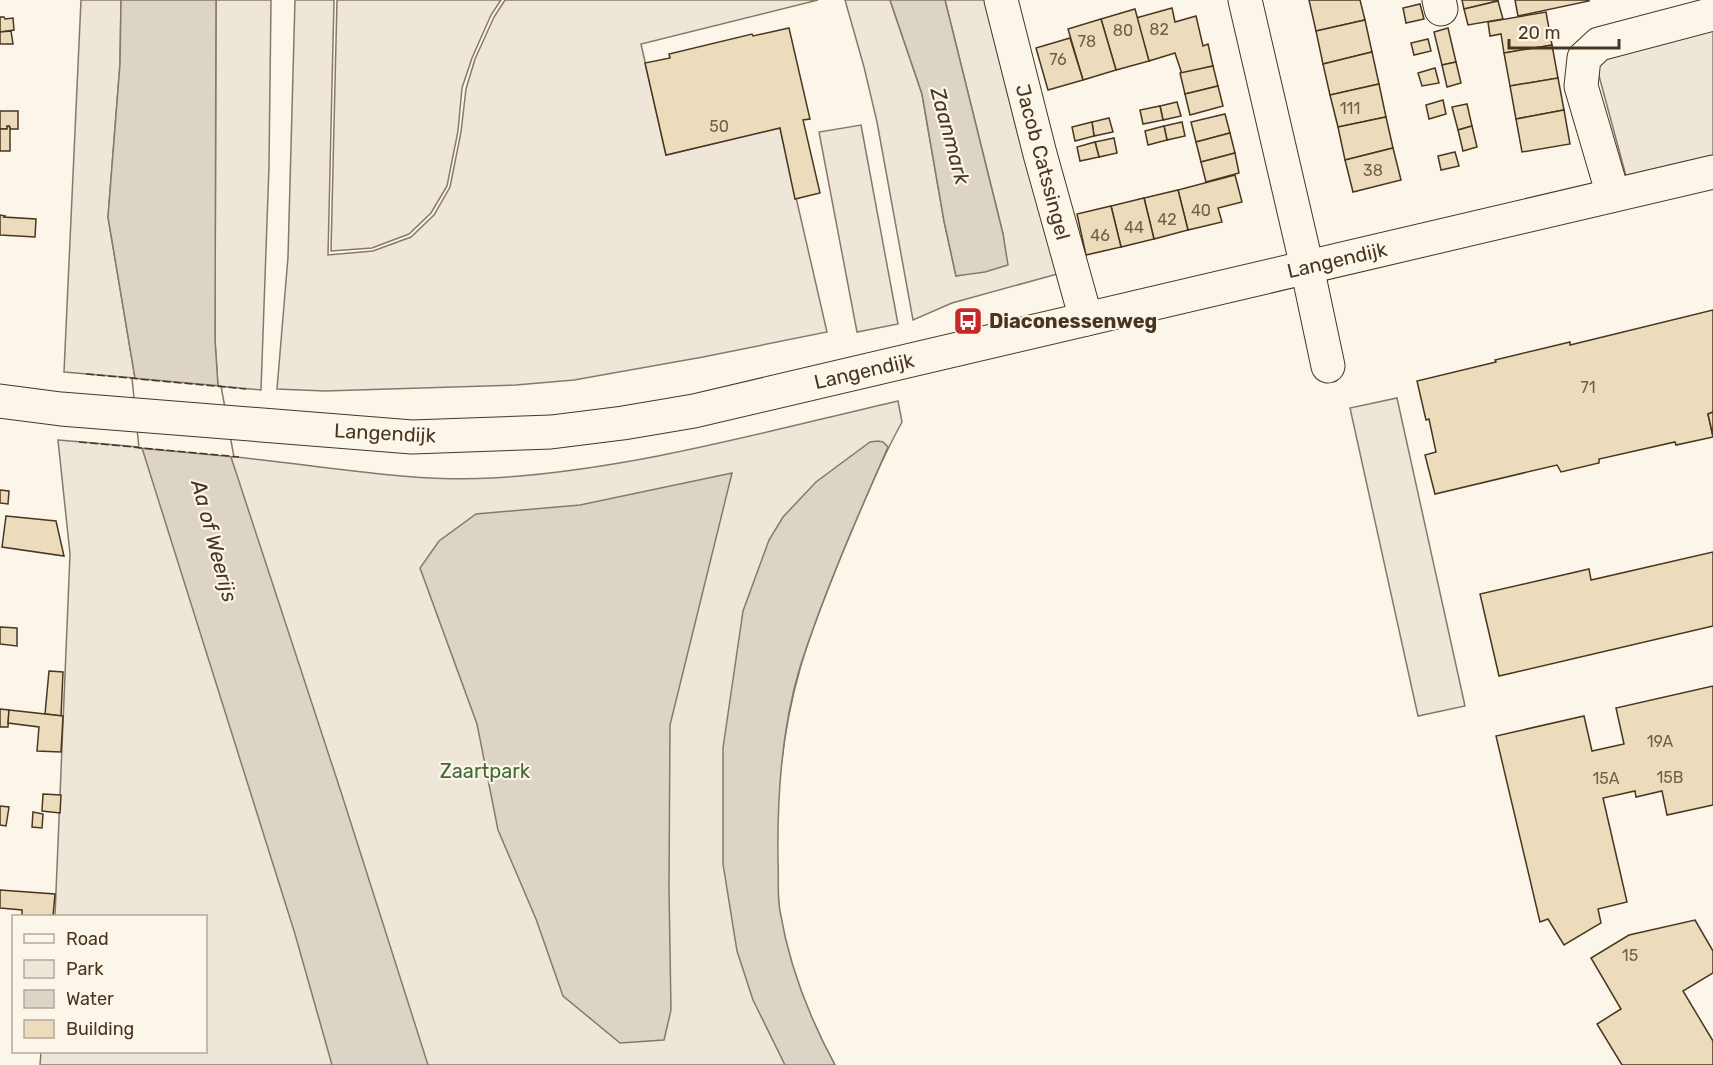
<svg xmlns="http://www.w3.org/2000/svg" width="1713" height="1065" font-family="Rubik,sans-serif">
	<rect width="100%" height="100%" fill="#fbf6e9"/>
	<!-- green -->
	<g fill="#ede6d9" stroke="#887966" stroke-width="1.5">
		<path d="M81,0H121L120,64L108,217L135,378L64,372Z"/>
		<path d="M216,0H271L269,166L261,390L218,386L215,340Z"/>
		<path d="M295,0H334L328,255L373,251L411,237L434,215L450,187L461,132L466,89L475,59L494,17L505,0H818L641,44L666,155L780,128L827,332L703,357L574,380L516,385L325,391L277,389L288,257Z"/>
		<path d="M337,0H501L491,15L472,58L462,88L458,131L447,186L431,213L409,234L372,248L331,251Z"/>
		<path d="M845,0H890L922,94L944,221L956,276L1007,265L1003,234L945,0H986L1061,273L952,303L913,320L877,122L864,67Z"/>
		<path d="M1713,18V155L1626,176L1591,46Z"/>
		<path d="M861,125L898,324L857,332L819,132Z"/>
		<path d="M898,401L902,422C879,464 861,509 842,554C827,592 811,630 800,669C779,742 772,832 779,907C784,956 811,1022 835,1065H40L41,1052H206V916H55L70,554L58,440C132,446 206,453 279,462C348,470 423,482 492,478C629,470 764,432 898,401Z"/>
	</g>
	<!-- parking -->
	<path fill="#ede7d9" stroke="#887966" stroke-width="1.5" d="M1397,398L1465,706L1418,716L1350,408Z"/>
	<!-- water -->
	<g fill="#dcd4c6" stroke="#887966" stroke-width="1.5">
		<path d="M121,0H216L215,340L218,386L231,457L342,795L428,1065H332L295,934L142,448L135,378L108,217L120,64Z"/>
		<path d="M890,0H945L1003,234L1008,265L985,272L956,276L944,221L922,94Z"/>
		<path d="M878,441L883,442L888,447C856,520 824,592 800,667C781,730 777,796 778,861C779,878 777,895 780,911C789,965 809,1017 835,1065H785L753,1000L737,951L723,864V748L743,611L769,540L783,517L816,482L870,442Z"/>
		<path d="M732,473L670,725L669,888L671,1010L664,1040L620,1043L563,996L536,919L498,830L477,724L420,568L439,541L476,514L580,505Z"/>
	</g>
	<!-- pier -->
	<path fill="#fbf6e9" stroke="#887966" stroke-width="1.5" d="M132,378L221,386L234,457L139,448Z"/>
	<!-- building -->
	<g fill="#ecdcbc" stroke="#4a3520" stroke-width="1.5">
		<path d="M1309,0H1360L1365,20L1316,31Z"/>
		<path d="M1462,0H1498V1L1464,9Z"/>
		<path d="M1515,0H1589V1L1518,16Z"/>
		<path d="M1498,1L1503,19L1468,25L1464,9Z"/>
		<path d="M1420,4L1424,19L1406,23L1403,8Z"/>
		<path d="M1172,8L1175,22L1196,16L1203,46L1208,44L1213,66L1182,74L1175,53L1149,61L1136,18Z"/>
		<path d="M1135,9L1149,61L1116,70L1101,19Z"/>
		<path d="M1546,12L1552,45L1504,53L1501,34L1490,36L1488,22Z"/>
		<path d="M0,17H4L5,19L13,18L14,30L0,32Z"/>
		<path d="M1101,19L1116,70L1083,80L1068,29Z"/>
		<path d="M1365,20L1372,52L1323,64L1316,31Z"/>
		<path d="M789,28L810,119L803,120L820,193L795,199L780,128L666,155L645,63L670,58L669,54L752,34L753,36Z"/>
		<path d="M1448,28L1456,62L1442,65L1434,32Z"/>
		<path d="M11,31L13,44H0V32Z"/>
		<path d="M1070,38L1083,80L1048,90L1036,48Z"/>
		<path d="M1428,39L1431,51L1414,55L1411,43Z"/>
		<path d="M1552,45L1558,78L1510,86L1504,53Z"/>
		<path d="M1372,52L1379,84L1330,95L1323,64Z"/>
		<path d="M1456,62L1461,83L1447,87L1442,65Z"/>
		<path d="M1213,66L1218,86L1185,94L1180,73Z"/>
		<path d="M1435,68L1439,83L1422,86L1418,73Z"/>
		<path d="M1558,78L1564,110L1516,119L1510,86Z"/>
		<path d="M1379,84L1386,117L1338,127L1330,95Z"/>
		<path d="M1218,86L1223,106L1190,115L1185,94Z"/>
		<path d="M1443,100L1446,114L1429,119L1426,105Z"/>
		<path d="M1177,102L1181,116L1163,120L1160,106Z"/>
		<path d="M1467,104L1472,126L1458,130L1452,107Z"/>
		<path d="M1160,106L1163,120L1143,124L1140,110Z"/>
		<path d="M1564,110L1570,144L1522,152L1516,119Z"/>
		<path d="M0,111H18V129H10L9,126L7,129H0Z"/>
		<path d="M1225,114L1230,133L1196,142L1191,122Z"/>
		<path d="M1386,117L1393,148L1345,160L1338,127Z"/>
		<path d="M1109,118L1113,132L1094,136L1092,122Z"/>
		<path d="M1092,122L1094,136L1075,141L1072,127Z"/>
		<path d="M1182,122L1185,136L1167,140L1164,126Z"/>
		<path d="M7,126L10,127V151H0V129H7Z"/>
		<path d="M1164,126L1167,140L1148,145L1145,131Z"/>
		<path d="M1472,126L1477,147L1463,151L1458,130Z"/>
		<path d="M1230,133L1235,153L1201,162L1196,142Z"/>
		<path d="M1114,138L1117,153L1099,157L1095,142Z"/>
		<path d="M1095,142L1099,157L1080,161L1077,147Z"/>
		<path d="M1393,148L1401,180L1353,192L1345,160Z"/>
		<path d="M1455,152L1459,166L1441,170L1438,156Z"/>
		<path d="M1235,153L1239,173L1206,182L1201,162Z"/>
		<path d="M1235,175L1242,202L1218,208L1222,222L1188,230L1178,190Z"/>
		<path d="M1178,190L1188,230L1154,239L1144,198Z"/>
		<path d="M1144,198L1154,239L1121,247L1111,206Z"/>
		<path d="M1111,206L1121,247L1086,255L1077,214Z"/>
		<path d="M0,215L5,216L4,217L36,219L35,237L0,235Z"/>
		<path d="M1713,310V412L1708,414L1713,437L1676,445L1675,442L1599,459V463L1561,472L1557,465L1435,494L1425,455L1436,452L1429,419L1426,420L1417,381L1496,362L1495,360L1570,342V345Z"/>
		<path d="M1713,412V436L1708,414Z"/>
		<path d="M0,490L9,491L8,504L0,503Z"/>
		<path d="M6,516L56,521L64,556L2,547Z"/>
		<path d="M1713,552V626L1499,676L1480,594L1589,569L1591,580Z"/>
		<path d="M0,627L17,628V646L0,644Z"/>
		<path d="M49,671L63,672L61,716L45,714Z"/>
		<path d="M1713,686V805L1667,815L1662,791L1636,797L1635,791L1603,798L1627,902L1598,909L1601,923L1564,945L1548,919L1540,922L1496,736L1584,716L1592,751L1624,744L1616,708Z"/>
		<path d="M0,709L9,710L8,727H0Z"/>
		<path d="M9,710L63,716L61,752L37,751L39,727L8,723Z"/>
		<path d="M43,794L61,795L60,813L42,811Z"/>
		<path d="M0,806L9,807L6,826L0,825Z"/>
		<path d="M33,812L43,814L42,828L32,827Z"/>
		<path d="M0,890L55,894L53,916H22V910L0,908Z"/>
		<path d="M1695,920L1713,951V973L1683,991L1713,1041V1065H1622L1597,1024L1621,1009L1591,958L1629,935Z"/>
	</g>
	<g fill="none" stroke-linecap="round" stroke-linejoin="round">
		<!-- street casing -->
		<g stroke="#4a3520" stroke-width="35">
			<g id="street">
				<path d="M1001,0L1040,154L1086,319"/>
				<path d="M1245,0L1307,267L1328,366"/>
				<path d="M1439,0L1441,9"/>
				<path d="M1613,195L1581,86L1584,58L1599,44L1713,14"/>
				<path d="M0,401L61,409L412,437L551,432L623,423L694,411L1713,172"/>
			</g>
		</g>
		<!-- street -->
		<use href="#street" stroke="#fbf6e9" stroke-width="33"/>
		<!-- fence -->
		<g stroke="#4a3520" stroke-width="1.5" stroke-dasharray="8 3" stroke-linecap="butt">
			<path d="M86,374L246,389"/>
			<path d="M79,442L239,457"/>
		</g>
	</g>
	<!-- icons -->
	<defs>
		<g id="bus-square" transform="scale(1.5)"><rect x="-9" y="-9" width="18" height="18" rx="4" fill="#c62828" stroke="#fbf6e9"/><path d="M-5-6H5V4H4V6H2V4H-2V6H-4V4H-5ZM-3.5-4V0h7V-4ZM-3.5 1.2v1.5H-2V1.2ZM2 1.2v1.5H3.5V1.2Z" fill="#fff"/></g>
	</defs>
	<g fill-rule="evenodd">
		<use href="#bus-square" x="968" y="321"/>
	</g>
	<g text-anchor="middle" stroke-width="4.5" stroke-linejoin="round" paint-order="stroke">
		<!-- number labels -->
		<g font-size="16" fill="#725f47">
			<text x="1159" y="35">82</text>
			<text x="1123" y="36">80</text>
			<text x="1087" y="47">78</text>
			<text x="1058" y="65">76</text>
			<text x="1350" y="114">111</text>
			<text x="719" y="132">50</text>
			<text x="1373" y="176">38</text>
			<text x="1201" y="216">40</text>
			<text x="1167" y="225">42</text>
			<text x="1134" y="233">44</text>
			<text x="1100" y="241">46</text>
			<text x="1588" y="393">71</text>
			<text x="1660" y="747">19A</text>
			<text x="1670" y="783">15B</text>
			<text x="1606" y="784">15A</text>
			<text x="1630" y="961">15</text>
		</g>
		<!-- street labels -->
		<g font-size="20" fill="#4a3520" stroke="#fbf6e9">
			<text transform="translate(1043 162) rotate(75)" y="7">Jacob Catssingel</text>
			<text transform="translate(1337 260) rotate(-13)" y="7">Langendijk</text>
			<text transform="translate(864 371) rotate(-13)" y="7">Langendijk</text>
			<text transform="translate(385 433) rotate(3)" y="7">Langendijk</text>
		</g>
		<!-- poi labels -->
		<g font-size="20" font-weight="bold" fill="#4a3520" stroke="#fbf6e9" text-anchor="start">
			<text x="989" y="328">Diaconessenweg</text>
		</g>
		<!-- park labels -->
		<g font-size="20" fill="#436837" stroke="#fbf6e9">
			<text x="485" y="778">Zaartpark</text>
		</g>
		<!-- water labels -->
		<g font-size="21" font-style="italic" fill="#4a3520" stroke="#fbf6e9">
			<text transform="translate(950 136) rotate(75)" y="7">Zaanmark</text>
			<text transform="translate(214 541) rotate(75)" y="7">Aa of Weerijs</text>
		</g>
	</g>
	<!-- legend -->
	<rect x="12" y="915" width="195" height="138" fill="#fbf6e9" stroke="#b4a999" stroke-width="1.5"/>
	<rect x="24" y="934" width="30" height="9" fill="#fbf6e9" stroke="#b4a999" stroke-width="1.5"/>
	<text x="66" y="945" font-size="18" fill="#4a3520">Road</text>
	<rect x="24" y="960" width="30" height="18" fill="#ede6d9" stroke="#b4a999" stroke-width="1.5"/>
	<text x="66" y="975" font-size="18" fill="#4a3520">Park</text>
	<rect x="24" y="990" width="30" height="18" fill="#dcd4c6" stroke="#b4a999" stroke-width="1.5"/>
	<text x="66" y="1005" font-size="18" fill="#4a3520">Water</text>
	<rect x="24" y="1020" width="30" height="18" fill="#ecdcbc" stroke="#b4a999" stroke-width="1.5"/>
	<text x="66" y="1035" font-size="18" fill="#4a3520">Building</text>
	<!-- scale -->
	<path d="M1509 39v9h110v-9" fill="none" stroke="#4a3520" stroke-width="3"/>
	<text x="1518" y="39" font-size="18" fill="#4a3520" stroke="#fbf6e9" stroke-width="4.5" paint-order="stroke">20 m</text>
</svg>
